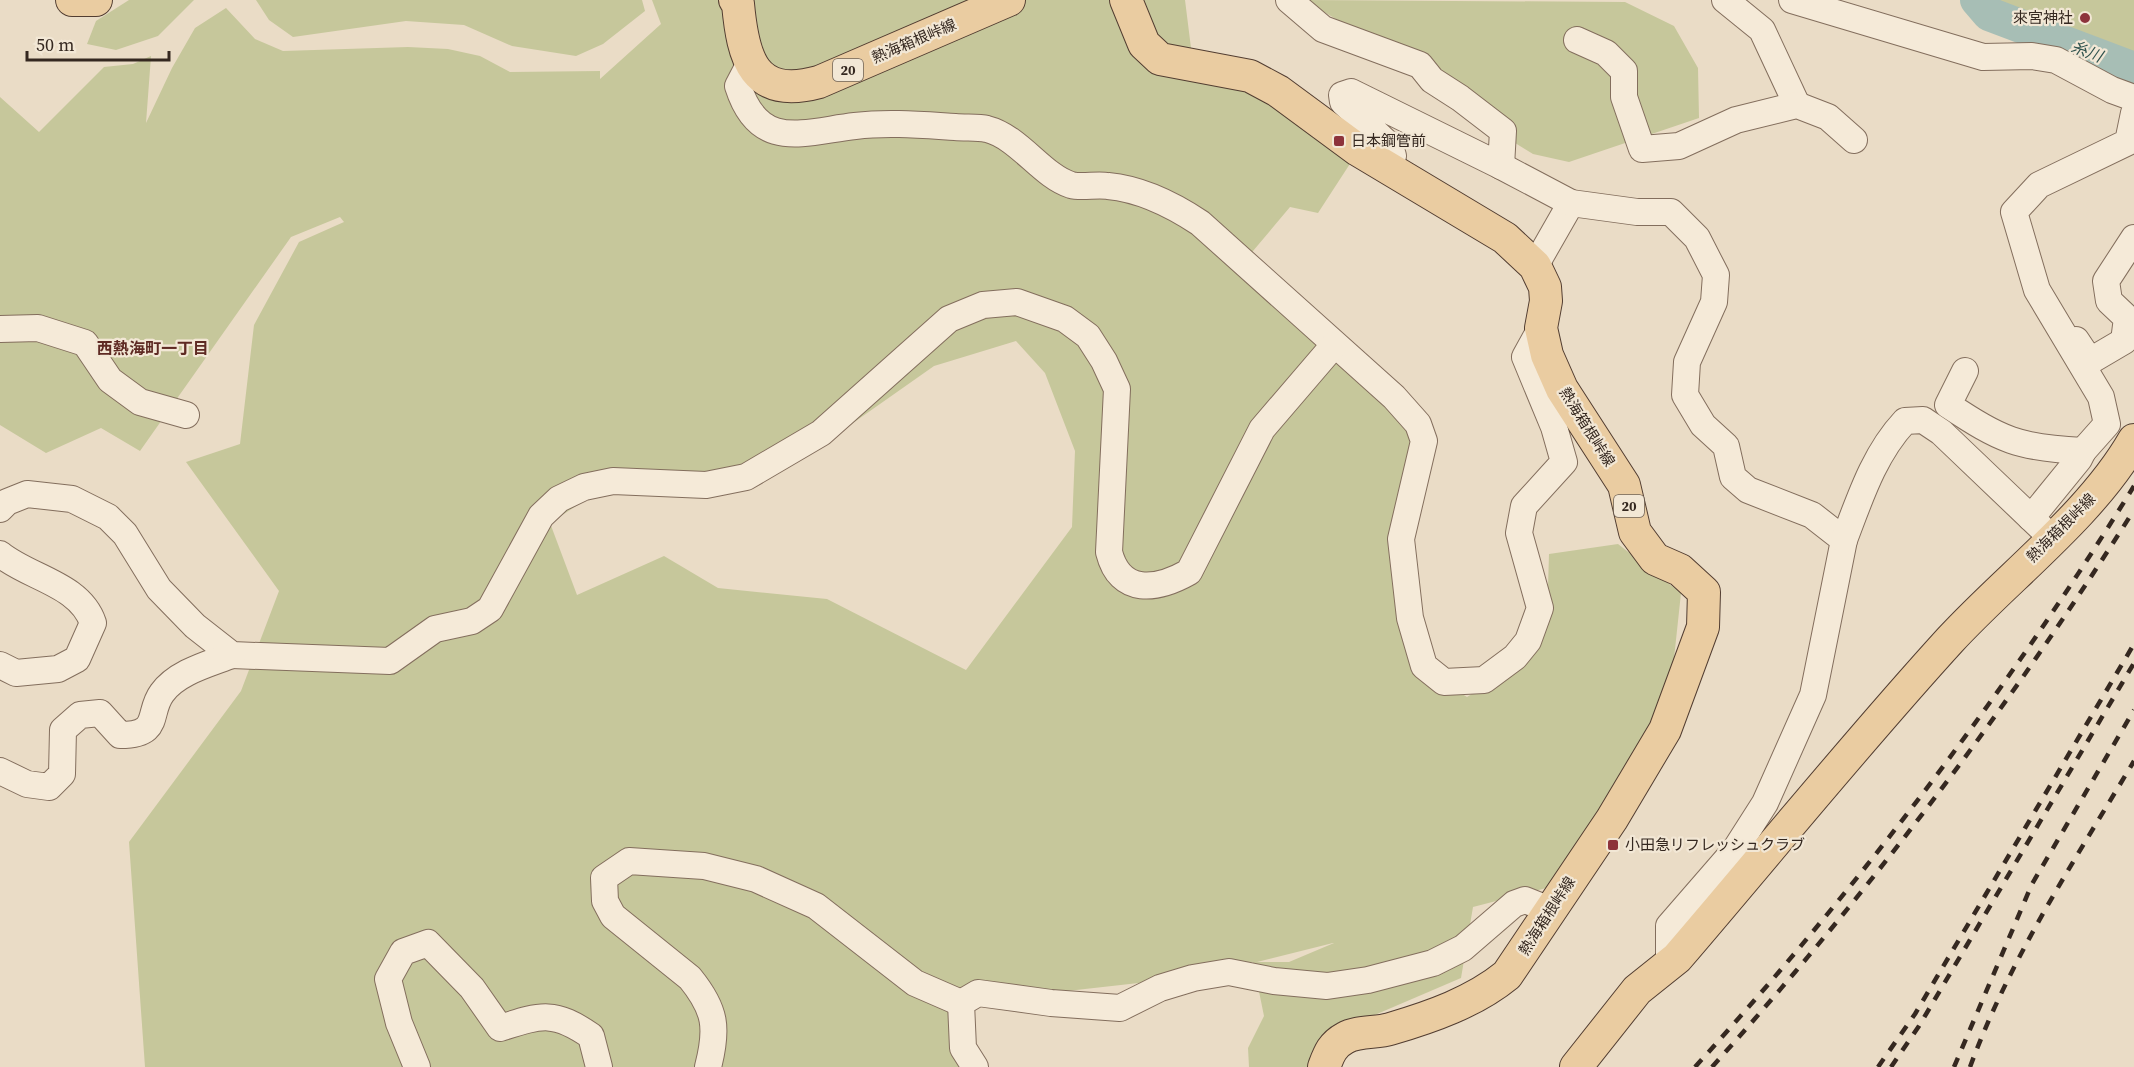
<svg xmlns="http://www.w3.org/2000/svg" width="2134" height="1067" font-family="'Source Serif 4','Noto Sans JP',serif">
	<rect width="100%" height="100%" fill="#eadcc6"/>
	<!-- green -->
	<g fill="#c6c79b" fill-rule="evenodd">
		<path d="M129,0H194L158,36L116,50L87,44L96,21Z"/>
		<path d="M256,0H642L645,11L603,44L576,56L512,46L464,25L406,21L293,37L269,20Z"/>
		<path d="M652,0H1185L1192,56L1357,153L1318,213L1290,207L1237,270L1424,441L1391,521L1421,668L1467,697L1515,667L1548,587L1549,554L1618,544L1681,593L1670,696L1554,886L1473,907L1461,978L1349,1026L1329,1067H1249L1248,1048L1264,1016L1253,962L1192,977L1005,998L947,986L974,1067H145L129,842L241,691L279,591L186,462L240,444L254,325L299,242L344,222L340,217L291,237L140,451L101,428L46,453L0,425V97L39,132L104,67L133,64L151,56L146,123L172,68L195,28L226,8L255,39L283,51L408,47L448,49L480,56L510,72L600,71V79L661,24ZM1016,341L1045,373L1075,451L1072,527L966,670L827,599L718,588L664,556L577,595L550,523L613,482L732,469L816,449L934,366ZM1334,943L1289,962H1257L1333,943Z"/>
		<path d="M1304,0L1625,2L1674,26L1698,68L1699,118L1569,162L1533,154L1491,128L1366,37Z"/>
		<path d="M1995,0H2134V59Z"/>
	</g>
	<g fill="none" stroke-linecap="round" stroke-linejoin="round">
		<!-- river -->
		<path stroke="#a7beb5" stroke-width="34" d="M1977,0L1989,14L2134,69"/>
		<!-- minor casing -->
		<g stroke="#836e5d" stroke-width="28">
			<g id="minor">
				<path d="M1289,0L1323,29L1420,65L1432,80L1460,98L1503,131L1501,166L1351,92L1342,95L1343,102L1390,146L1393,156L1388,168"/>
				<path d="M1725,0L1762,30L1797,105"/>
				<path d="M1792,0L1983,57L2032,56L2056,60L2112,90L2134,98"/>
				<path d="M1577,40L1606,53L1624,71V97L1642,149L1679,146L1736,120L1797,105L1828,117L1854,140"/>
				<path d="M750,63L738,86C759,152 803,132 855,126C888,122 922,125 955,127C966,128 978,127 987,129C1019,137 1042,176 1071,185C1082,188 1096,184 1108,186C1141,189 1173,205 1200,223L1394,397L1418,424L1424,441L1401,539L1410,618L1424,666L1444,682L1484,680L1515,657L1528,641L1540,608L1519,533L1524,506L1564,462L1554,427L1525,357L1541,328"/>
				<path d="M1501,166L1571,203L1535,266"/>
				<path d="M1571,203L1637,212H1671L1697,238L1716,275L1714,302L1687,362L1685,395L1703,425L1726,446L1733,477L1748,490L1812,515L1844,540L1813,695L1765,803L1735,850L1669,926V965"/>
				<path d="M0,329L38,328L85,343L110,380L140,402L186,415"/>
				<path d="M2076,340L2090,361L2124,341L2127,318L2109,301L2106,281L2134,238"/>
				<path d="M1965,371L1948,405C2001,440 2018,448 2083,451L2079,459L2031,518"/>
				<path d="M2083,451L2107,424L2101,397L2037,290L2014,212L2039,185L2128,142L2134,113"/>
				<path d="M0,509L7,502L27,494L72,499L108,517L125,534L159,589L195,626L232,655L390,661L435,629L472,621L490,609L541,516L559,499L584,487L613,481L706,485L746,477L821,433L949,319L983,305L1017,302L1065,319L1088,336L1104,361L1117,389L1109,552C1120,596 1157,590 1189,572L1262,429L1334,345"/>
				<path d="M1844,540C1860,498 1874,454 1905,421L1923,420L1941,432L2052,538"/>
				<path d="M0,554C29,578 80,584 93,623L77,659L58,669L16,673L0,665"/>
				<path d="M0,771L27,784L49,787L62,774L63,730L80,715L100,713L120,735C162,735 147,713 162,693C177,672 209,664 232,655"/>
				<path d="M417,1067L399,1023L388,979L403,952L428,943L472,988L500,1028C541,1015 554,1010 591,1036L599,1067"/>
				<path d="M708,1067C718,1028 716,1010 690,978L613,916L605,901L604,878L629,861L704,866L756,879L816,906L915,983L961,1003"/>
				<path d="M975,1067L963,1048L961,1003L978,993L1051,1003L1120,1008L1160,988L1193,978L1229,972L1274,981L1327,986L1368,980L1433,963L1463,948L1514,904L1525,900L1550,910"/>
			</g>
		</g>
		<!-- major casing -->
		<g stroke="#523d31" stroke-width="34">
			<g id="major">
				<path d="M72,0H96"/>
				<path d="M735,0L738,4C743,58 753,100 819,82L1009,0"/>
				<path d="M1126,0L1144,44L1160,59L1250,76L1278,91L1358,150L1505,238L1535,266L1545,287L1546,301L1541,328L1547,355L1562,389L1624,485L1635,532L1655,559L1680,570L1704,592L1703,627L1665,730L1612,819L1507,975C1474,1002 1431,1017 1390,1029C1377,1033 1357,1031 1345,1038C1332,1045 1329,1054 1324,1067"/>
				<path d="M1576,1067L1637,990L1677,958C1768,852 1856,743 1950,640C2009,576 2091,515 2134,440"/>
			</g>
		</g>
		<!-- minor -->
		<use href="#minor" stroke="#f5ead8" stroke-width="26"/>
		<!-- major -->
		<use href="#major" stroke="#eacca1" stroke-width="32"/>
		<!-- rail -->
		<g stroke="#352820" stroke-width="4.5" stroke-dasharray="10 10" stroke-linecap="butt">
			<path d="M1695,1067C1858,888 2006,693 2134,486"/>
			<path d="M1712,1067C1868,894 2009,708 2134,510"/>
			<path d="M1878,1067L1915,1014L2134,644"/>
			<path d="M1891,1067L1919,1026L2134,663"/>
			<path d="M1954,1067L2032,884L2134,710"/>
			<path d="M1970,1067C2010,958 2075,860 2134,761"/>
		</g>
	</g>
	<!-- markers -->
	<g fill="#8d333b" stroke="#f2e7d5" stroke-width="2">
		<circle cx="2085" cy="18" r="6"/>
		<rect x="1333" y="135" width="12" height="12" rx="3"/>
		<rect x="1607" y="839" width="12" height="12" rx="3"/>
	</g>
	<g text-anchor="middle" stroke-width="4.5" stroke-linejoin="round" paint-order="stroke">
		<!-- shield labels -->
		<g fill="#f2e7d5" stroke="#6e6156" stroke-width="1.5">
			<rect x="833" y="59" width="30" height="22" rx="4.5"/>
			<rect x="1614" y="495" width="30" height="22" rx="4.5"/>
		</g>
		<g font-size="14" font-weight="bold" fill="#352820">
			<text x="848" y="75">20</text>
			<text x="1629" y="511">20</text>
		</g>
		<!-- poi labels -->
		<g font-size="15" fill="#352820" stroke="#f2e7d5" text-anchor="start">
			<text x="2073" y="23" text-anchor="end">來宮神社</text>
			<text x="1351" y="146">日本鋼管前</text>
			<text x="1625" y="850">小田急リフレッシュクラブ</text>
		</g>
		<!-- street labels -->
		<g font-size="15" fill="#352820" stroke="#f2e7d5">
			<text transform="translate(914 41) rotate(-23)" y="5">熱海箱根峠線</text>
			<text transform="translate(1587 427) rotate(58)" y="5">熱海箱根峠線</text>
			<text transform="translate(2061 528) rotate(-45)" y="5">熱海箱根峠線</text>
			<text transform="translate(1547 916) rotate(-57)" y="5">熱海箱根峠線</text>
		</g>
		<!-- water labels -->
		<g font-size="16" font-style="italic" fill="#30534e" stroke="#f2e7d5">
			<text transform="translate(2087 51) rotate(21)" y="6">糸川</text>
		</g>
		<!-- neighbourhood labels -->
		<g font-size="16" font-weight="bold" fill="#5e2a23" stroke="#f2e7d5">
			<text x="153" y="354">西熱海町一丁目</text>
		</g>
	</g>
	<!-- scale -->
	<path d="M27 51v9h142v-9" fill="none" stroke="#352820" stroke-width="3"/>
	<text x="36" y="51" font-size="18" fill="#352820" stroke="#f2e7d5" stroke-width="4.5" paint-order="stroke">50 m</text>
</svg>
